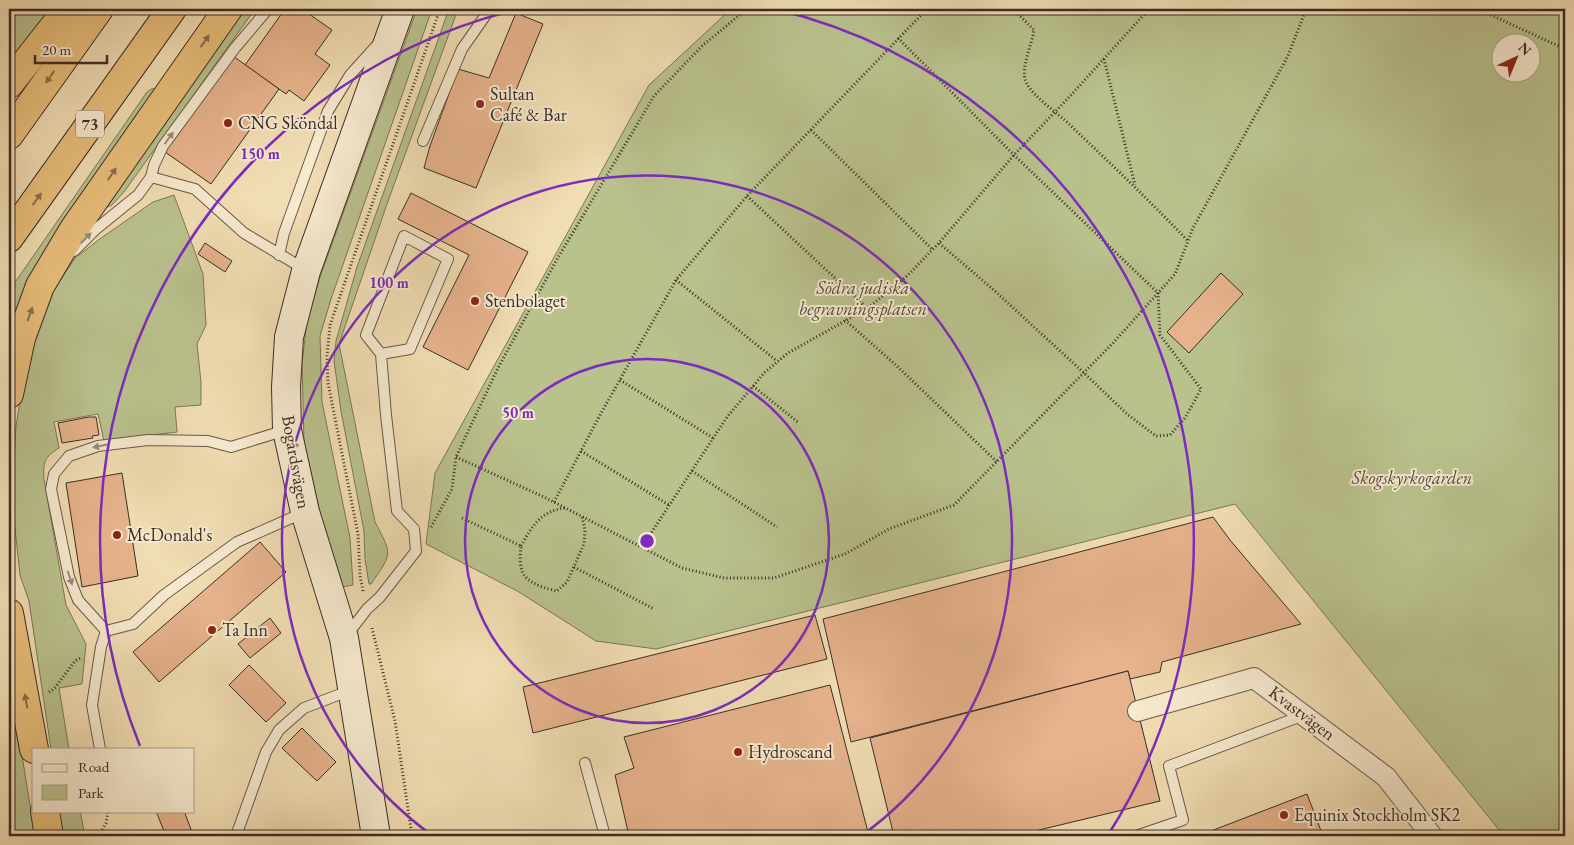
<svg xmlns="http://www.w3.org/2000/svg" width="1574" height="845" font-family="'EB Garamond',serif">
	<rect width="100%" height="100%" fill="#f1ddb3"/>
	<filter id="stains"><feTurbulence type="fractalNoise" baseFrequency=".004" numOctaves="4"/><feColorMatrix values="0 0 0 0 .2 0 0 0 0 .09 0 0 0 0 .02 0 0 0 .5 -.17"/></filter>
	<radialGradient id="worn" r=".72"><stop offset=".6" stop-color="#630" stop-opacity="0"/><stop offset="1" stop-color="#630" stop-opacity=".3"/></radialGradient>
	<!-- green -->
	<g fill="#b9c18d" stroke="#7a775a" fill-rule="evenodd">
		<path d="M9,9H54L9,66Z"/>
		<path d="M241,9H255L124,192L112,205L101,210Z"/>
		<path d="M417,9H432L331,299L320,336L322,402L350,538L353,585L342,587L320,513L304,442L302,364L307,321L320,277Z"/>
		<path d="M449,9H458L387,204L339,344L375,522C393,556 392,553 371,584H369L365,559L364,531L341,411L334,361L336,341L357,267Z"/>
		<path d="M731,9H1565V836H1504L1235,504L656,649L596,641L519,592L426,544L435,473L649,85ZM1502,42H1532V72H1502Z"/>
		<path d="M153,88L154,93L27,287L9,325V291L147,92Z"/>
		<path d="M174,195L203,274L206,325L197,344L201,382V405L175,407L177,432L104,441L98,414L54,422L59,448C44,457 43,463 44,479L66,605L86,644L82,684L59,688L69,749H51L29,601L20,575L12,501L16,426L27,359L46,302L75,258L101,238L153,202Z"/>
		<path d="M9,675L35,836H9Z"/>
		<path d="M59,811H80L85,836H63Z"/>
	</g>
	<!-- building -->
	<g fill="#e6b38c" stroke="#3a2d27">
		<path d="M285,9H302L332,30L315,54L330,65L304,101L289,90L286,94L245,65Z"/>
		<path d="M516,13L543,24L476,188L424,168L430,146L458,69L489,78Z"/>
		<path d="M233,56L279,89L211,184L165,152Z"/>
		<path d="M411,193L528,252L468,370L423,347L469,255L398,219Z"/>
		<path d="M205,243L232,261L225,272L198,254Z"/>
		<path d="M1221,273L1243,294L1189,353L1167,332Z"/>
		<path d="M89,417H96L99,435L92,436L93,438L62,443L58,423Z"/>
		<path d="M122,473L138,576L82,587L66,483Z"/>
		<path d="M1213,517L1230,540L1301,624L1162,662L1160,672L1130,679L1128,671L851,742L823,619Z"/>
		<path d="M260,542L286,572L159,682L133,652Z"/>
		<path d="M815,615L827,659L533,733L523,687Z"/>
		<path d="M270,618L281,633L250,658L238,644Z"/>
		<path d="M249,665L286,703L266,722L229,685Z"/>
		<path d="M1128,671L1160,801L1014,836H894L870,738Z"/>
		<path d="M830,685L869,836H629L615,775L634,768L624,737Z"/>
		<path d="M302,728L336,762L317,781L282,748Z"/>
		<path d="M1307,794L1323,836H1198Z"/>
		<path d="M156,811H184L192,832L181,836H166Z"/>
	</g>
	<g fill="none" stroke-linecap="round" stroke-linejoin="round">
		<!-- lane casing -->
		<g stroke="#68594a" stroke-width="12">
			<g id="lane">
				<path d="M423,141L462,49L490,9"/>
				<path d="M151,177L195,189L244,233L306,270"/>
				<path d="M74,251L96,229L138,195L151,177L154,165L163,146L235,48L268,9"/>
				<path d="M279,255L284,233L328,111L350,75L378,44"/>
				<path d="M106,631L78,600L69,577L51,489L54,474L69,456L98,446L148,440L208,441L231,447L286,430"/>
				<path d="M106,631L133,624L164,595L237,542L305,512"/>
				<path d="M347,635L367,609L380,597L416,551L414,529L397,511L386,415L381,354L366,335L404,236L448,259L410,349L381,354"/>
				<path d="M100,749L92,705L101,647L106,631"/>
				<path d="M585,763L605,836"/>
				<path d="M236,836L266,752L279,730L304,708L351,690"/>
				<path d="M1136,836L1183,820L1169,766L1304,715"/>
			</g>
		</g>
		<!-- street casing -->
		<g stroke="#68594a" stroke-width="22">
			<path id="street" d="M1138,711L1254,678L1386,777L1432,836"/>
		</g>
		<!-- secondary casing -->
		<g stroke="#3a2d27" stroke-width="30">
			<path id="secondary" d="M376,836L344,638L305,512L287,430L286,387L289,337L306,271L400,9"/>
		</g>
		<!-- highway casing -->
		<g stroke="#3a2d27" stroke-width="30">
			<g id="highway">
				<path d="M9,84L68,9"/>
				<path d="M9,135L99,9"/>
				<path d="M9,238L172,9"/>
				<path d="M9,394L21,338L40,286L74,229L228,9"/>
				<path d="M9,613L34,749"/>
				<path d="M45,811L49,836"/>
			</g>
		</g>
		<!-- path -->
		<g stroke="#3a2d27" stroke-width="3" stroke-dasharray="1 2.5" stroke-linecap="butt">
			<path d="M1013,9L1034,30C1032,45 1020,69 1026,82C1033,97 1058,113 1070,125C1110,163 1150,201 1188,241"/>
			<path d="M1478,9L1565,49"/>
			<path d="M898,38L1014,155L1158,293L1160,335L1201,389L1185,418L1170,435L1156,436L1127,414L1084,373L996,292L939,243"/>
			<path d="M1104,59L1135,185"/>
			<path d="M811,130L933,250"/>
			<path d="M747,196L867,308"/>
			<path d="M676,280L777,361"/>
			<path d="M845,320L897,366L997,462"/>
			<path d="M620,380L713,438"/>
			<path d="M753,386L799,423"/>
			<path d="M581,451L669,505"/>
			<path d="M456,457L544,497L682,568L724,578H774L845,554L889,529L954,505L1113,343L1175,274L1193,228L1288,56L1306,9"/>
			<path d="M692,471L777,527"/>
			<path d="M554,502L600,415L676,280L747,196L927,9"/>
			<path d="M462,518L521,546C520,555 519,567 524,575C530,584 547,589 557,591L567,582L584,544L585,530L582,516"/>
			<path d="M431,527L452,489L456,457L498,368L556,261L654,96L702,46L747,9"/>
			<path d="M521,546C532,526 541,511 565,508"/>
			<path d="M642,547L727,417L765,372L788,353L868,308L907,276L939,243L1014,155L1072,94L1149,9"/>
			<path d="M574,567L654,609"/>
			<path d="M363,591L360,576L358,534L328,383L327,356L330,325L440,9"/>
			<path d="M372,628L395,721L412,836"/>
			<path d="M49,692L54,689L75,661L82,657"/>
			<path d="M99,836L106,823L108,811"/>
		</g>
		<!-- lane -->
		<use href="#lane" stroke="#f6e9ce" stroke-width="10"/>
		<!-- street -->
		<use href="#street" stroke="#f6e9ce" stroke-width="20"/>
		<!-- secondary -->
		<use href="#secondary" stroke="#f6e9ce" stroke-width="28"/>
		<!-- highway -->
		<use href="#highway" stroke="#e8be7a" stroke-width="28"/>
	</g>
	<!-- one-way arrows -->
	<defs><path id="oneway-solid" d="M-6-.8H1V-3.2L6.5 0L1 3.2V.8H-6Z" transform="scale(1.25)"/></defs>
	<g fill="#886e4c">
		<use href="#oneway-solid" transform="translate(205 41) rotate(-55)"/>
		<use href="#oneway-solid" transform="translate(50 77) rotate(125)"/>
		<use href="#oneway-solid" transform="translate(112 174) rotate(-56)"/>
		<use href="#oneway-solid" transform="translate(37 199) rotate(-55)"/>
		<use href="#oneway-solid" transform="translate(30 314) rotate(-70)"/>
		<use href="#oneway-solid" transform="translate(26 701) rotate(-100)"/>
	</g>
	<g fill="#988b7a">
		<use href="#oneway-solid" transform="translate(169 138) rotate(-54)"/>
		<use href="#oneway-solid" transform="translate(86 238) rotate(-45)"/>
		<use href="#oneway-solid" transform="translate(100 446) rotate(168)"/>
		<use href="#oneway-solid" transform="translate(70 578) rotate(72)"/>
	</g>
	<!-- distance rings -->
	<g fill="none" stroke="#7b2cbf" stroke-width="2.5">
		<circle cx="647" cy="541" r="182"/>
		<path d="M430 834A365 365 0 1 1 864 834"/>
		<path d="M140 746A547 547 0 0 1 519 9M775 9A547 547 0 0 1 1108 835"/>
	</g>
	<!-- markers -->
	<g fill="#8f2418" stroke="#f6e9ce" stroke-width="2">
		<circle cx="480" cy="104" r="5"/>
		<circle cx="228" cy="123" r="5"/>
		<circle cx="475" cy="301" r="5"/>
		<circle cx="117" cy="535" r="5"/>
		<circle cx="212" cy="630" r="5"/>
		<circle cx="738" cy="752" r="5"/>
		<circle cx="1284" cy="815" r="5"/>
	</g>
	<g text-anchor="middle" stroke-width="4" stroke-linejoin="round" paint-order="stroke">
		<!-- shield labels -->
		<rect fill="#f6e9ce" stroke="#726559" stroke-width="1" x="76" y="110.5" width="28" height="27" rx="4"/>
		<g font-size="16" font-weight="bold" fill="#3a2d27">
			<text x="90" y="130">73</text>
		</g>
		<!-- poi labels -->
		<g font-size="18" fill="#3a2d27" stroke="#f6e9ce" text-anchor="start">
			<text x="490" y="100">Sultan<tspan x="490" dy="21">Café &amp; Bar</tspan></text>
			<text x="238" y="129">CNG Sköndal</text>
			<text x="485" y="307">Stenbolaget</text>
			<text x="127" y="541">McDonald's</text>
			<text x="222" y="636">Ta Inn</text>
			<text x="748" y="758">Hydroscand</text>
			<text x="1294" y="821">Equinix Stockholm SK2</text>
		</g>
		<!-- park labels -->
		<g font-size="18" font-style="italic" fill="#534b3b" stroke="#f6e9ce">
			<text x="863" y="294">Södra judiska<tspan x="863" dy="21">begravningsplatsen</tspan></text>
			<text x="1412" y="484">Skogskyrkogården</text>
		</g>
		<!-- street labels -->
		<g font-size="18" fill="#3a2d27" stroke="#f6e9ce">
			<text transform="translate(296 462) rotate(80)" y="6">Bogårdsvägen</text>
			<text transform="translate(1302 713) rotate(37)" y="6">Kvastvägen</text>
		</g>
	</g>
	<circle cx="647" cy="541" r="8" fill="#7b2cbf" stroke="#f6e9ce" stroke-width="2.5"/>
	<g font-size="15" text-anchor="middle" font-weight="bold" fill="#7b2cbf" stroke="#f6e9ce" stroke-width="4" stroke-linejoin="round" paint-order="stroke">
		<text x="260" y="159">150 m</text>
		<text x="389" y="288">100 m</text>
		<text x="518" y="418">50 m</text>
	</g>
	<!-- margin -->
	<rect width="1574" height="845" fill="none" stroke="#f1ddb3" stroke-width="30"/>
	<rect x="10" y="10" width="1554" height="825" fill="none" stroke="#3a2d27" stroke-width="2.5"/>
	<rect x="15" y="15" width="1544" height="815" fill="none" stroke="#3a2d27"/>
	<!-- legend -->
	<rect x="32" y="748" width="162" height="65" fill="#f6e9ce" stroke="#ab9e8b"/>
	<rect x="42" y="764" width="25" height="8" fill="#f6e9ce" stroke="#ab9e8b"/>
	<text x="78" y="772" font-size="15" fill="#3a2d27">Road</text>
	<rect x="42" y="785" width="25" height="15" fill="#b9c18d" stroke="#ab9e8b"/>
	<text x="78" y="798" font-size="15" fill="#3a2d27">Park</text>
	<!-- north arrow -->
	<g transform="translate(1516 58) rotate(44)"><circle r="24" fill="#f6e9ce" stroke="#ab9e8b"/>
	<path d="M0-4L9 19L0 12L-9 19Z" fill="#8f2418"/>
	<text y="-8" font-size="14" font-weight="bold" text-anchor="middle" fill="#3a2d27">N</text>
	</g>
	<!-- scale -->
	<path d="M35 55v8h72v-8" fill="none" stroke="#3a2d27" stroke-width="2.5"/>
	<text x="42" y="55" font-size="15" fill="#3a2d27" stroke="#f6e9ce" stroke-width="4" paint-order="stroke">20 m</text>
	<rect width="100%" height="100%" filter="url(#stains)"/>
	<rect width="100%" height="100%" fill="url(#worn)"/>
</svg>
